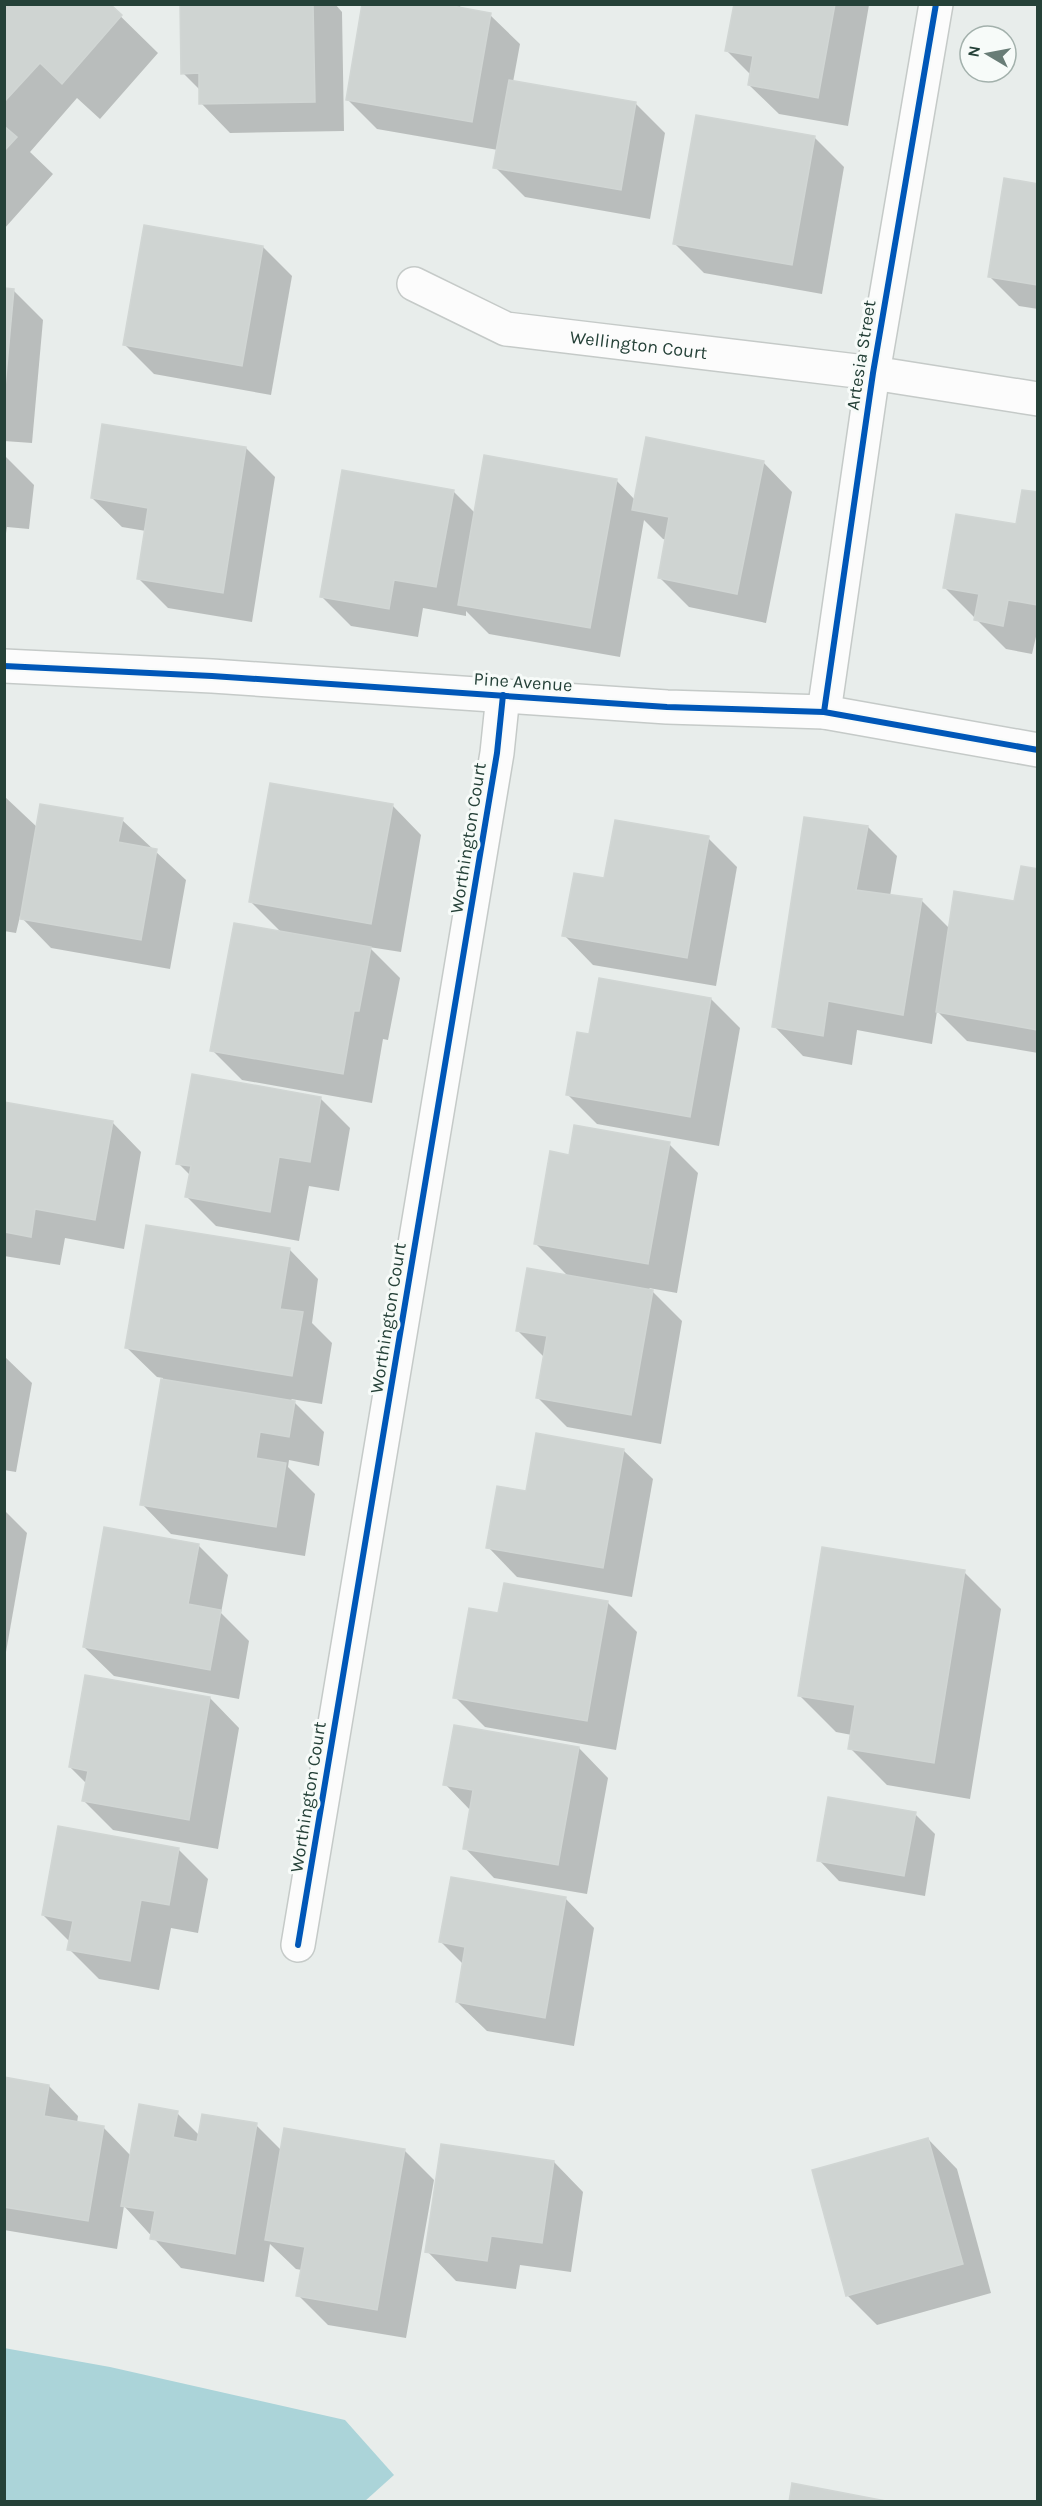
<svg xmlns="http://www.w3.org/2000/svg" width="1042" height="2506" font-family="Karla,sans-serif">
	<rect width="100%" height="100%" fill="#e8edeb"/>
	<!-- water -->
	<path fill="#abd4d9" d="M4,2348L110,2367L345,2420L394,2475L365,2501H5Z"/>
	<!-- shadow -->
	<g fill="#0003">
		<path d="M7,4H108L158,53L100,119L77,98L30,152L53,174L4,229V7Z"/>
		<path d="M181,4H335L342,12L344,131L230,133L201,103V91L183,73Z"/>
		<path d="M364,4H458L463,10L490,15L520,44L513,82L636,104L665,133L650,219L525,197L495,167L498,150L377,129L347,99Z"/>
		<path d="M735,4L869,5L848,126L779,114L749,85L751,75L727,51Z"/>
		<path d="M814,137L844,167L822,294L704,273L675,244Z"/>
		<path d="M1038,186V309L1019,306L989,276Z"/>
		<path d="M263,247L292,276L271,395L154,374L124,344Z"/>
		<path d="M4,290L14,291L43,320L32,443L4,441Z"/>
		<path d="M246,448L275,477L252,622L168,608L139,579L146,531L122,527L92,498Z"/>
		<path d="M4,455L34,485L29,529L7,527L4,546Z"/>
		<path d="M763,462L792,492L766,623L689,607L660,578L667,540L663,539L644,520L620,657L489,634L466,611V616L423,608L418,637L351,626L321,596L453,491L476,514L616,480L635,500Z"/>
		<path d="M1038,494V628L1032,654L1006,649L945,588L1017,526Z"/>
		<path d="M4,796L38,828L122,820L186,880L170,969L51,948L20,916L16,933L4,931Z"/>
		<path d="M392,805L421,835L401,952L369,947L400,978L388,1040L383,1039L372,1103L242,1080L212,1050L282,933L251,902Z"/>
		<path d="M868,827L897,856L890,896L922,901L950,929L1015,902L1038,871V1053L967,1041L937,1011L932,1044L857,1030L852,1065L803,1056L774,1026Z"/>
		<path d="M708,838L737,867L716,986L593,965L564,935L606,880Z"/>
		<path d="M711,999L740,1028L719,1146L597,1124L568,1095L590,1036Z"/>
		<path d="M320,1098L350,1128L339,1191L309,1186L299,1241L216,1226L187,1197L191,1176L178,1163Z"/>
		<path d="M4,1103L112,1122L141,1152L124,1249L65,1238L60,1265L4,1256Z"/>
		<path d="M669,1144L698,1173L677,1293L649,1288L682,1321L661,1444L567,1427L538,1398L545,1358L518,1331L568,1276L535,1243L570,1156Z"/>
		<path d="M289,1249L318,1279L312,1323L332,1343L322,1404L291,1399L324,1432L319,1466L289,1460L288,1467L315,1494L305,1556L171,1534L142,1504L163,1378L157,1377L127,1348Z"/>
		<path d="M4,1356L32,1383L16,1472L4,1470Z"/>
		<path d="M623,1450L653,1479L632,1597L517,1577L488,1547Z"/>
		<path d="M4,1510L27,1533L6,1652H4Z"/>
		<path d="M198,1545L228,1575L221,1613L249,1641L239,1699L114,1676L84,1647Z"/>
		<path d="M964,1572L1001,1609L970,1799L887,1785L850,1748L852,1735L836,1732L799,1695Z"/>
		<path d="M505,1584L608,1603L637,1632L616,1750L485,1727L455,1697L499,1615Z"/>
		<path d="M210,1698L239,1728L218,1849L113,1830L84,1801L87,1784L70,1767Z"/>
		<path d="M579,1748L608,1778L587,1894L494,1878L465,1848L471,1811L445,1784Z"/>
		<path d="M915,1814L935,1834L925,1896L839,1881L819,1860Z"/>
		<path d="M178,1849L208,1879L198,1933L171,1928L159,1990L99,1979L69,1949L70,1942L43,1915Z"/>
		<path d="M565,1898L594,1928L574,2046L487,2031L457,2002L464,1965L441,1942Z"/>
		<path d="M4,2079L49,2086L78,2116L77,2123L103,2127L131,2156L177,2113L200,2136L256,2125L282,2151L404,2150L434,2180L406,2338L328,2325L298,2295L302,2270L296,2269L270,2244L264,2282L181,2268L124,2206L117,2249L4,2230Z"/>
		<path d="M928,2139L957,2169L991,2293L877,2325L847,2295Z"/>
		<path d="M554,2162L583,2192L571,2272L520,2265L516,2289L456,2281L427,2251Z"/>
	</g>
	<!-- building -->
	<g fill="#cfd4d2" stroke="#d1d6d4" stroke-width="1.5">
		<path d="M5,4H110L122,15L62,84L40,63L4,102Z"/>
		<path d="M180,4H313L315,102L199,104V73L181,74Z"/>
		<path d="M362,4H442L491,13L472,122L346,100Z"/>
		<path d="M734,4H835L818,98L748,85L753,56L725,51Z"/>
		<path d="M509,80L636,102L621,190L493,168Z"/>
		<path d="M696,115L815,136L792,265L673,244Z"/>
		<path d="M4,126L17,137L4,151Z"/>
		<path d="M1004,178L1038,184V285L988,277Z"/>
		<path d="M144,225L263,246L242,366L123,345Z"/>
		<path d="M4,288L14,289L4,398Z"/>
		<path d="M102,424L246,447L223,593L137,579L148,508L91,498Z"/>
		<path d="M646,437L764,461L737,594L658,578L669,517L632,510Z"/>
		<path d="M484,455L617,479L590,628L458,605Z"/>
		<path d="M342,470L454,490L436,587L394,580L389,609L320,597Z"/>
		<path d="M1022,490L1038,492V605L1008,600L1003,626L974,620L979,594L943,588L956,514L1016,524Z"/>
		<path d="M270,783L393,804L371,924L249,902Z"/>
		<path d="M40,804L123,818L118,842L157,849L141,940L20,919Z"/>
		<path d="M804,817L868,826L856,890L922,899L903,1015L828,1001L823,1036L772,1027Z"/>
		<path d="M615,820L709,836L687,958L562,936L574,873L604,878Z"/>
		<path d="M1021,866L1038,869V1030L936,1012L954,891L1014,901Z"/>
		<path d="M234,923L371,947L359,1011H354L343,1074L210,1051Z"/>
		<path d="M599,978L711,998L690,1117L566,1095L577,1032L589,1034Z"/>
		<path d="M192,1074L321,1097L310,1162L279,1157L270,1212L185,1197L191,1166L176,1164Z"/>
		<path d="M4,1102L113,1121L95,1220L35,1209L31,1237L4,1232Z"/>
		<path d="M574,1125L670,1142L648,1264L534,1244L550,1151L569,1155Z"/>
		<path d="M146,1225L290,1248L280,1309L303,1312L292,1376L125,1348Z"/>
		<path d="M527,1268L653,1290L631,1415L536,1398L547,1336L516,1331Z"/>
		<path d="M161,1379L295,1401L289,1437L260,1432L256,1458L286,1463L276,1527L140,1505Z"/>
		<path d="M536,1433L624,1449L603,1568L486,1548L497,1486L526,1491Z"/>
		<path d="M104,1527L199,1544L188,1604L221,1610L210,1670L83,1647Z"/>
		<path d="M822,1547L965,1570L934,1763L848,1749L855,1705L798,1696Z"/>
		<path d="M504,1583L608,1601L587,1721L453,1698L469,1608L498,1613Z"/>
		<path d="M85,1675L210,1697L189,1820L82,1801L88,1771L69,1767Z"/>
		<path d="M454,1725L579,1747L558,1865L463,1849L473,1790L443,1785Z"/>
		<path d="M828,1797L916,1812L904,1876L817,1861Z"/>
		<path d="M58,1826L179,1848L169,1905L141,1900L130,1961L67,1950L73,1921L42,1915Z"/>
		<path d="M451,1877L566,1897L545,2018L456,2002L465,1947L439,1942Z"/>
		<path d="M4,2077L49,2085L44,2116L104,2126L88,2221L4,2207Z"/>
		<path d="M139,2104L178,2111L173,2137L197,2142L202,2114L257,2123L235,2254L150,2239L155,2211L121,2206Z"/>
		<path d="M284,2128L405,2149L377,2310L296,2296L305,2247L265,2240Z"/>
		<path d="M928,2138L963,2264L846,2296L812,2170Z"/>
		<path d="M441,2144L554,2161L542,2243L491,2236L487,2261L425,2252Z"/>
		<path d="M792,2483L891,2502H789Z"/>
	</g>
	<g fill="none" stroke-linecap="round" stroke-linejoin="round">
		<!-- minor casing -->
		<g stroke="#c5cac8" stroke-width="36">
			<g id="minor">
				<path id="s1" d="M414,284L506,329L873,373L1038,399"/>
				<path d="M298,1945L497,753L503,695"/>
			</g>
		</g>
		<!-- tertiary casing -->
		<g stroke="#c5cac8" stroke-width="36">
			<g id="tertiary">
				<path d="M4,666L212,676L667,707L824,712L1038,750"/>
				<path d="M824,712L873,373L936,4"/>
			</g>
		</g>
		<!-- minor -->
		<use href="#minor" stroke="#fcfcfc" stroke-width="33"/>
		<!-- tertiary -->
		<use href="#tertiary" stroke="#fcfcfc" stroke-width="33"/>
		<!-- cycleway casing -->
		<g stroke="#f7fbf9" stroke-width="10">
			<g id="cycleway">
				<path d="M4,666L212,676L667,707L824,712L1038,750"/>
				<path d="M824,712L873,373L936,4"/>
				<path d="M298,1945L497,753L503,695"/>
			</g>
		</g>
		<!-- cycleway -->
		<use href="#cycleway" stroke="#0057b8" stroke-width="6"/>
	</g>
	<g text-anchor="middle" stroke-width="6" stroke-linejoin="round" paint-order="stroke">
		<!-- street labels -->
		<g font-size="18" fill="#254138" stroke="#f7fbf9">
			<text dy="6" stroke="none"><textPath href="#s1" startOffset="236">Wellington Court</textPath></text>
			<text transform="translate(861 355) rotate(-81)" y="6">Artesia Street</text>
			<text transform="translate(523 682) rotate(4)" y="6">Pine Avenue</text>
			<text transform="translate(468 838) rotate(-81)" y="6">Worthington Court</text>
			<text transform="translate(388 1318) rotate(-81)" y="6">Worthington Court</text>
			<text transform="translate(308 1797) rotate(-81)" y="6">Worthington Court</text>
		</g>
	</g>
	<!-- border -->
	<rect width="1042" height="2506" fill="none" stroke="#254138" stroke-width="12"/>
	<!-- north arrow -->
	<g transform="translate(988 54) rotate(280)"><circle r="28" fill="#f7fbf9" stroke="#a3b1ac" stroke-width="1.5"/>
	<path d="M0-4.5L10 22L0 15L-10 22Z" fill="#697d77"/>
	<text y="-9" font-size="16" font-weight="bold" text-anchor="middle" fill="#254138">N</text>
	</g>
</svg>
